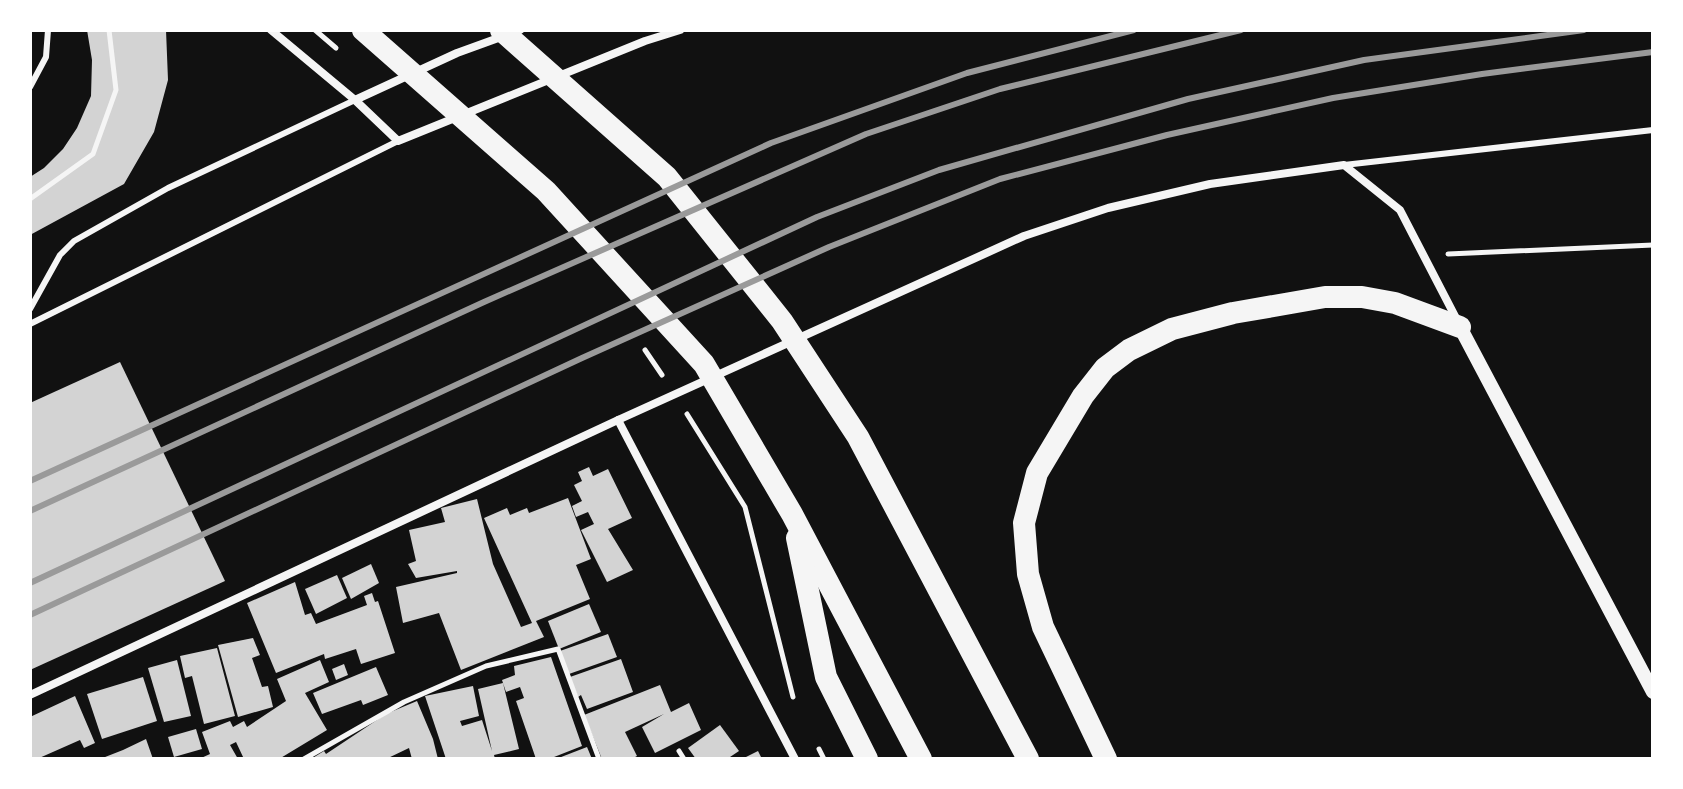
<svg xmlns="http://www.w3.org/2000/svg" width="1683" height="789" font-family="Inter,sans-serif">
	<rect width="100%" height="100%" fill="#111"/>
	<!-- building -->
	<g fill="#d3d3d3">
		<path d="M87,30H166L168,80L154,132L124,184L30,235V177L44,168L63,149L77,128L91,96L92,60Z"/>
		<path d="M120,362L225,581L30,670V403Z"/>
		<path d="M589,467L593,476L608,469L632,518L608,529L633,570L607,582L581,530L594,524L588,512L576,517L572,506L582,501L574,485L582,481L578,472Z"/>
		<path d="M568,498L591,559L576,565L590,599L536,621L544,637L461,670L439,613L403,623L396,587L457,573V571L416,578L408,564L416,561L409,530L445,522L441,508L477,499L493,564L521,627L532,623L484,518L507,508L510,515L527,508L529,513Z"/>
		<path d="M371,564L379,583L351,599L342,578Z"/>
		<path d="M337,575L347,598L316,614L305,589Z"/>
		<path d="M295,582L305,615L311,613L316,624L367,605L364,596L372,593L375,602L378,601L395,653L361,664L356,649L325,659L324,654L276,673L247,603Z"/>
		<path d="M589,604L601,632L559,649L548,621Z"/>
		<path d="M608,634L617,657L569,674L560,651Z"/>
		<path d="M253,638L260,655L252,658L262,687L268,686L273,707L238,717L218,645Z"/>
		<path d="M217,648L235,716L204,724L192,676L185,678L180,656Z"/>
		<path d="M551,657L582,746L549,759H536L516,701L524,698L520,687L506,692L503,683L519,749L494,755L495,759H446L425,696L473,686L479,716L460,721L462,726L482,720L492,751L478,689L503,683L502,680L515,675L514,666Z"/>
		<path d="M621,659L633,692L587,709L581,695L578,697L570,677Z"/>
		<path d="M177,660L191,716L164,722L148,668Z"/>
		<path d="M320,660L329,682L305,693L327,730L279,759H244L236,742L230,745L238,759H199L210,754L202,732L230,721L233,727L244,721L247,727L286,701L277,679Z"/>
		<path d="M344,664L348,675L336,680L332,669Z"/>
		<path d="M376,667L388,695L363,705L361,700L322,714L313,693Z"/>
		<path d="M143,677L157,721L102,739L87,694Z"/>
		<path d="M660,685L671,712L689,703L701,730L655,753L642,727L664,714L625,732L637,756L631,759H602L584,715Z"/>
		<path d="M75,696L95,743L84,748L80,740L37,759H30V717Z"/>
		<path d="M417,701L433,739L438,759H412L409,748L386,759H311L324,751L326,754L386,714Z"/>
		<path d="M720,725L739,751L727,759H696L688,748Z"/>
		<path d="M196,729L202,749L174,757L168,737Z"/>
		<path d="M146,739L153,759H100L123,750Z"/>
		<path d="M587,747L592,759H556Z"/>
		<path d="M758,751L762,759H742Z"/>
	</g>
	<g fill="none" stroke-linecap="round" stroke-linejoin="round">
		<!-- path -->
		<g stroke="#f5f5f5" stroke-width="5">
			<path d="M315,30L336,48"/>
			<path d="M30,199L93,154L116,90L109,30"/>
			<path d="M1448,254L1653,245"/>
			<path d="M645,350L662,375"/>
			<path d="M687,414L745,507L793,697"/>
			<path d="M819,749L824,759"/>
			<path d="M679,751L684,759"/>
			<path d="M304,759L404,702L486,666L558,649L599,759"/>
		</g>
		<!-- service -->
		<g stroke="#f5f5f5" stroke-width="6">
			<path d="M30,87L46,57L48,30"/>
			<path d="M1344,165L1653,130"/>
			<path d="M30,309L60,255L74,241L168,188L355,100"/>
			<path d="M30,324L398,141"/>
		</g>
		<!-- minor -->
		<g stroke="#f5f5f5" stroke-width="8">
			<path d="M271,30L355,100L398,141L645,41L680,30"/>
			<path d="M355,100L457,53L520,30"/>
			<path d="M618,420L795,759"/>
			<path d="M30,695L618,420L1024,236L1108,208L1210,184L1344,165L1400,210L1457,320"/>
		</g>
		<!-- tertiary -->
		<path stroke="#f5f5f5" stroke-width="14" d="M1460,327L1653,692"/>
		<!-- trunk -->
		<g stroke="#f5f5f5" stroke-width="22">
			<path d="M363,30L546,191L704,364L792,514L921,759"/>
			<path d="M501,30L667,177L782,321L858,437L1028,759"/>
			<path d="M797,538L826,677L867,759"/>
			<path d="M1106,759L1043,627L1028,574L1024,523L1037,473L1083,396L1105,368L1129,350L1172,329L1233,313L1325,297H1362L1395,303L1460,327"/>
		</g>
		<!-- rail -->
		<g stroke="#9a9a9a" stroke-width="6">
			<path d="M30,481L771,143L967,73L1134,30"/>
			<path d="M30,511L484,302L866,134L1000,89L1241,30"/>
			<path d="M30,583L817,217L939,170L1188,99L1364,60L1584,30"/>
			<path d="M30,615L582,358L829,247L1000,179L1167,135L1333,98L1482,74L1653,52"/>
		</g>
	</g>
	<!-- border -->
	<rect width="1683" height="789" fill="none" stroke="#ffffff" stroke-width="64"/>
</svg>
